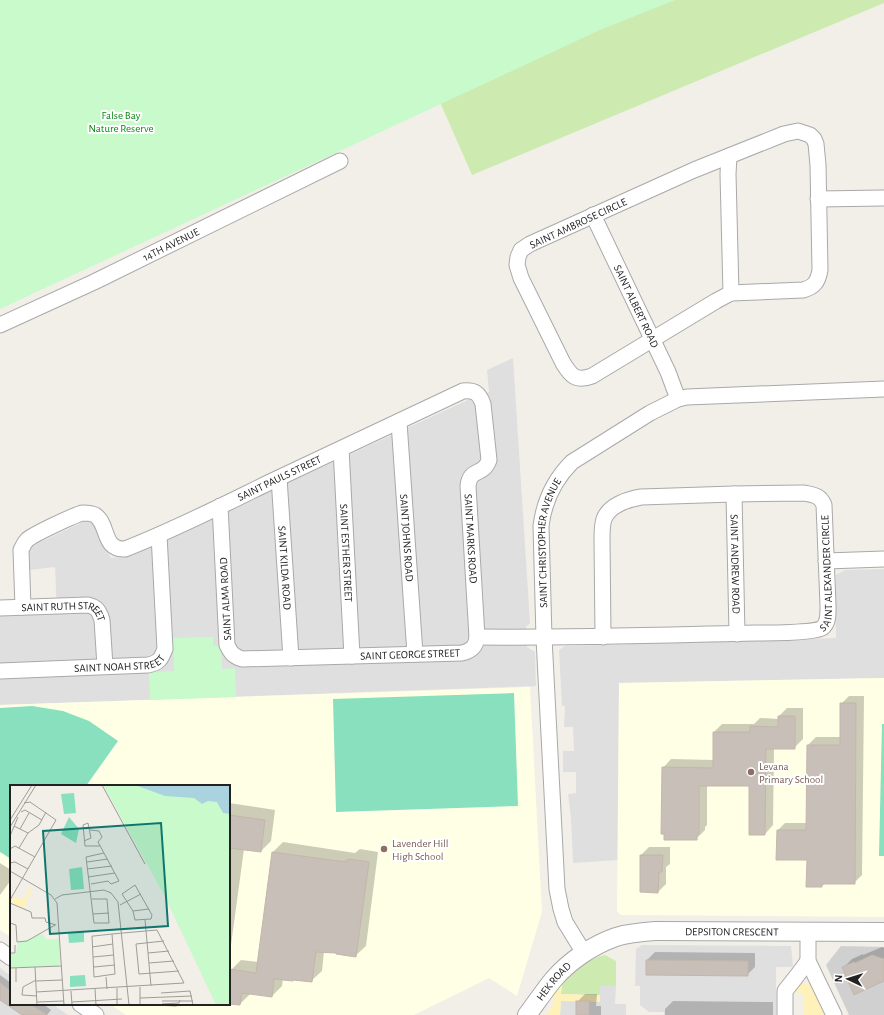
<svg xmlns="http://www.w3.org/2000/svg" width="884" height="1015" font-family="'Alegreya Sans',sans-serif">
	<rect width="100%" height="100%" fill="#f2efe9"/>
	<!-- residential -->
	<g fill="#e0dfdf">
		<path d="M513,358L530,623L526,627L527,647L535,652L536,686L0,705V616L57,614L55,567L30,570L29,551L32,546L87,520L92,522L111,558L131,555L470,399L489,392L487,370Z"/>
		<path d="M884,569V678L619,683L618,860L573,863L571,818L568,794L576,793V772H563V751H574L573,727H564L565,706H562L559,650L565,646L836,638L835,590L836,575L845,570Z"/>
		<path d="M642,945L791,946L793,966L791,967H776V1015H664V1012H649L640,1005V986H635L636,949Z"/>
		<path d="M0,968L11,976V1004H52L68,1015H0Z"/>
		<path d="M600,986H616L615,1004H626V1015H560L561,1001Z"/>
	</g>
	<!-- education -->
	<g fill="#ffffe5">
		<path d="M884,678V917L621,915L617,911L619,683Z"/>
		<path d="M530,687L542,912L517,996L489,978L414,1015H126L110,1004H229V786H11V937L0,930V705Z"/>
	</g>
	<!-- religious -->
	<path fill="#d0d0d0" d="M841,946L884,947V1015H849L826,965Z"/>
	<!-- grass -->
	<g fill="#cdebb0">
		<path d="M395,0H884V3L472,175Z"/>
		<path d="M605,955L616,961V986H600V995L561,994L562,984C574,973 588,958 605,955Z"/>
	</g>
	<!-- sand -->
	<g fill="#fff1ba">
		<path d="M803,983H809L813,985L828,1015H804V994H795L798,987Z"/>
		<path d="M562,984L561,994L600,995V1002L561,1001L560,1015H546L554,1003V993Z"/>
	</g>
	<!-- park -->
	<g fill="#c8facc">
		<path d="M0,0H675L600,30L0,309Z"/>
		<path d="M213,637V646H221L222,669L235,668L236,697L150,700L149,672L174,671L173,638Z"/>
	</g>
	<!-- pitch -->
	<g fill="#88e0be">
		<path d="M514,693L518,806L336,812L333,699Z"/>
		<path d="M32,706L63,711L89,721L118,741L86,786H11V859L0,852V708Z"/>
		<path d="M882,724H884V856H879Z"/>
	</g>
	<!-- shadow -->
	<g fill="#0003">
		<path d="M849,696H864L862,875L854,883H825L822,886L808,859L778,830L785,823H807L808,745L816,737H841V704Z"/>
		<path d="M787,708H803V739L794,748H774L773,825L765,834L750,785H707V825L705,827V830L696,839L663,768L671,759L714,760V732L722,724H754L760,718L779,719V716Z"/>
		<path d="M229,803L275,810L271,841L261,851L244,849L229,960Z"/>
		<path d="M283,842L355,853L360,849L378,852L366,946L355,956L337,952L324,951L322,971L311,981L294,979L293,980L283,979L282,986L272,996L250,994L240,1004L229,1003V983L231,970L241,960L258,962L273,852Z"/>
		<path d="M649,847H670V864L666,867V884L658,892L641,855Z"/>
		<path d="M0,863L11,870V880L0,895Z"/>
		<path d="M882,947L884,948V980L843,968L852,959L863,954V955Z"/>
		<path d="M655,952L755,953V967L747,975L647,960Z"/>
		<path d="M0,975L11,983V1004H43L51,1010L47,1015H23L0,999Z"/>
		<path d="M585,994H597L596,1006H601V1015H577V1002Z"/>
		<path d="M673,1001L773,1002V1015H665V1009Z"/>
		<path d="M156,1004H179L176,1007L156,1005Z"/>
	</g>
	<!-- building -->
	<g fill="#c7bfb8" stroke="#c4b6ab">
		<path d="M840,703H856L855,884H822V887H806L807,860H776L777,830H806L807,745H840Z"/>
		<path d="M778,716H795V749H766L765,835H749V786H699V834H697V840H664V834H661L662,767L713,768V732H750V726L778,727Z"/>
		<path d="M229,815L265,820L261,852L229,848Z"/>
		<path d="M272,852L346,862V860H348L349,859L369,862L356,957L336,954V953L316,952L312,982L293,980V981L274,979L272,997L242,993L240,1005L229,1004V969L256,973Z"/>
		<path d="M640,855H663L662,872H659L658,893L640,892Z"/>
		<path d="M872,955L884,959V981L854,995L842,967L854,962L855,963Z"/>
		<path d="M646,960L748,961V976L646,975Z"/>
		<path d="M0,983L11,991V1004H30L47,1015H22L0,1000Z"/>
		<rect x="576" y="1001" width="13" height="14"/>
	</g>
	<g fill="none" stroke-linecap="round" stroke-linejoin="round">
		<!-- minor casing -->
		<g stroke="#a9a9a9" stroke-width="17">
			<g id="minor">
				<path d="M798,131L810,135L814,139L816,144L818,165L820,270C818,282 814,287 803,290L731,293L716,301L592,376C576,382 571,376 563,363L521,278L517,265L518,257L521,250L530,244L694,170L784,134Z"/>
				<path d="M729,156L728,174L731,293"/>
				<path d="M818,199L884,198"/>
				<path id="s1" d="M593,215L668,372L678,399"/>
				<path id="s2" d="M0,325L94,282L340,161"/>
				<path id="s3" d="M399,422L415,654"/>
				<path id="s4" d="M341,449L352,656"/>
				<path id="s5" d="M279,478L291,658"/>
				<path id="s6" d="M734,494L737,634"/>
				<path d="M826,561L884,559"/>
				<path id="s7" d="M23,607L21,550C23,546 24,543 27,540C32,535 76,514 83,513C87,513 91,513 95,515C109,524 102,550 125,549C174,530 221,506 268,483C333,452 398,422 463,391C475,390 479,393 483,404L489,460C483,477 470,467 468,486L477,637C476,647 471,651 462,653L242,659C233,656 231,653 227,645L220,506"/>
				<path id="s8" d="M0,608L88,605C97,607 99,611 102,620L105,666"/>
				<path id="s9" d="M477,637C570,638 663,635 756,633C767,633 816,633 822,628C829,623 828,613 828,605L824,505C820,495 813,495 804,493L734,494L641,497C629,499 609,505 604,519C602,525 602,532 602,538L603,637"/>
				<path id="s10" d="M0,671L148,665C159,663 161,659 165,649L159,535"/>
				<path d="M808,931V961L834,1015"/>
				<path d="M0,950L11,958"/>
				<path id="s11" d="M584,953L565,922L561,909L557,889L544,638L541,526C544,502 555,479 572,462L650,413L678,399L687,397L884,389"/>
				<path d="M80,1004L96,1015"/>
				<path d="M785,1015V991L796,977L808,961"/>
			</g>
		</g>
		<!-- tertiary casing -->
		<g stroke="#a9a9a9" stroke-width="20">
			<g id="tertiary">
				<path id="s12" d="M527,1015C536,1003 544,991 553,980C569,961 593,945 616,937C629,933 643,932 656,931L884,932"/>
			</g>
		</g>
		<!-- minor -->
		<use href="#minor" stroke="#fff" stroke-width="15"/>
		<!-- tertiary -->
		<use href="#tertiary" stroke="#fff" stroke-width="18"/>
	</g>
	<!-- markers -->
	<g fill="#8d6e63" stroke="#fff" stroke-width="1.5">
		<circle cx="751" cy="772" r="4"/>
		<circle cx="384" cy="849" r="4"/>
	</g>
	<g text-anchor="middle" stroke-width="4" stroke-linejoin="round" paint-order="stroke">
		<!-- park labels -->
		<g font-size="11" fill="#0c8416" stroke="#fff">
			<text x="121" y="119">False Bay<tspan x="121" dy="13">Nature Reserve</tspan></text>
		</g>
		<!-- street labels -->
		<g font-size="11" fill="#222" stroke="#fff">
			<text transform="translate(578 223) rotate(-25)" y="4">SAINT AMBROSE CIRCLE</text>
			<text dy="4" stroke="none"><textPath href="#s2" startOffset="189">14TH AVENUE</textPath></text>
			<text dy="4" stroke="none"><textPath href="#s1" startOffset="101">SAINT ALBERT ROAD</textPath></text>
			<text dy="4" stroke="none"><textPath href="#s7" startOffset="362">SAINT PAULS STREET</textPath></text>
			<text dy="4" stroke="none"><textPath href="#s3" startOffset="116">SAINT JOHNS ROAD</textPath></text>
			<text dy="4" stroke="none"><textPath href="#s7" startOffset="736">SAINT MARKS ROAD</textPath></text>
			<text dy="4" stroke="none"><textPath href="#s11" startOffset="418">SAINT CHRISTOPHER AVENUE</textPath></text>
			<text dy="4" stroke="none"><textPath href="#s4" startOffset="104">SAINT ESTHER STREET</textPath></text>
			<text dy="4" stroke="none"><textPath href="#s6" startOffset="70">SAINT ANDREW ROAD</textPath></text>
			<text dy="4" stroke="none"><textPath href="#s5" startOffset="90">SAINT KILDA ROAD</textPath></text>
			<text dy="4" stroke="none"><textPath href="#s9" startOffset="402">SAINT ALEXANDER CIRCLE</textPath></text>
			<text transform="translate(225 599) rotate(-93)" y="4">SAINT ALMA ROAD</text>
			<text dy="4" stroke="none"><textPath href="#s8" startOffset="66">SAINT RUTH STREET</textPath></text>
			<text transform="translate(410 654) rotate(-2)" y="4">SAINT GEORGE STREET</text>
			<text dy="4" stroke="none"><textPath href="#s10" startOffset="120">SAINT NOAH STREET</textPath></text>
			<text dy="4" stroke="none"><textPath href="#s12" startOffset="237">DEPSITON CRESCENT</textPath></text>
			<text dy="4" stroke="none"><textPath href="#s12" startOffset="43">HEK ROAD</textPath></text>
		</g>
		<!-- education labels -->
		<g font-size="11" fill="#785e54" stroke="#fff" text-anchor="start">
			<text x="759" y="770">Levana<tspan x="759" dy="13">Primary School</tspan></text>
			<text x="392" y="847">Lavender Hill<tspan x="392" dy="13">High School</tspan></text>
		</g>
	</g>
	<!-- overview -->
	<g transform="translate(10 785)">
		<rect width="220" height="220" fill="#f2efe9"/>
		<path d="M21,101V106L14,123L1,118L5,111L13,115Z" fill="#fff1ba"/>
		<path d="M93,0H220V220H206L153,108ZM32,149L36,154H49L50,178L48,181L0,183V169H6L8,158Z" fill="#c8facc"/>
		<path d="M64,8L66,28L54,29L51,9ZM59,32L69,44L66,58L51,49ZM72,82L74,104L61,105L59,84ZM74,147V157L59,158L58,148ZM75,190L76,201L60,202V191Z" fill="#88e0be"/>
		<path d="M125,0H220V29L213,28L207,17L198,16L192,19L184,13L155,11Z" fill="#aad3df"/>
		<path fill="none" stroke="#9f9d99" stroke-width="1" d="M92,0L135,79M11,27L15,25L32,35M0,35L22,0M4,41L18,48M0,42L26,0M10,44L19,28M80,45L89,46L92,52L88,57L109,96L101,99L98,96L81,99M0,51L8,32M74,56L81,53L78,38L73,40L75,61H90M9,63L18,48L29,40L36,27M0,64L5,61L25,72M77,77L98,74M0,78L5,77L18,84M77,84L102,81M0,86L41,110L47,118L54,220M78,92L105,88M125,100L142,130L141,134L125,135L123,126L112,109ZM45,114L52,110L94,105L101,108L108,117L119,220M82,114H97L99,138H84L76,72L94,68M0,115L46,35L20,17L14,18M0,118L21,127L22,133H35L36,137L46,140M110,120L131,109M123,126L139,124M83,129L99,128M135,135L141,201M0,138L6,140L7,157M154,156L126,159L129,189L169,186M7,157L17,156L45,140M82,162L103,159M0,168H5V160M138,168L159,166M83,172L104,170M139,178L164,176M25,182L27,220M84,182L105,180M0,183L51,181M6,183V197M96,192L97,204M26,195L13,202L12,210L27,211M26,196L52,195M130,202V220M107,203V220M85,204L86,220M61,206L62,220M26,207L174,198L147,145L113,148L102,149L84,151H82L84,192L105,189L102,149M151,208L180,206L183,220M130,213L182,211M152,216H183M27,217L54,216M62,217L112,214M152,219L169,218L170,215"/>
		<path fill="#0f766e" fill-opacity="0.15" stroke="#0f766e" stroke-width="2" d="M151,38L158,141L40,149L33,46Z"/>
		<rect width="220" height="220" fill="none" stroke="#222" stroke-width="2"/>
	</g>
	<!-- north arrow -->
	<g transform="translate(848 979) rotate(274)" stroke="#ffffff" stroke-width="3" paint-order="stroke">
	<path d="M0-3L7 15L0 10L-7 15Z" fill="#222222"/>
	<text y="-6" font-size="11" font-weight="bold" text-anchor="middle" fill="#222222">N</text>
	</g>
</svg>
